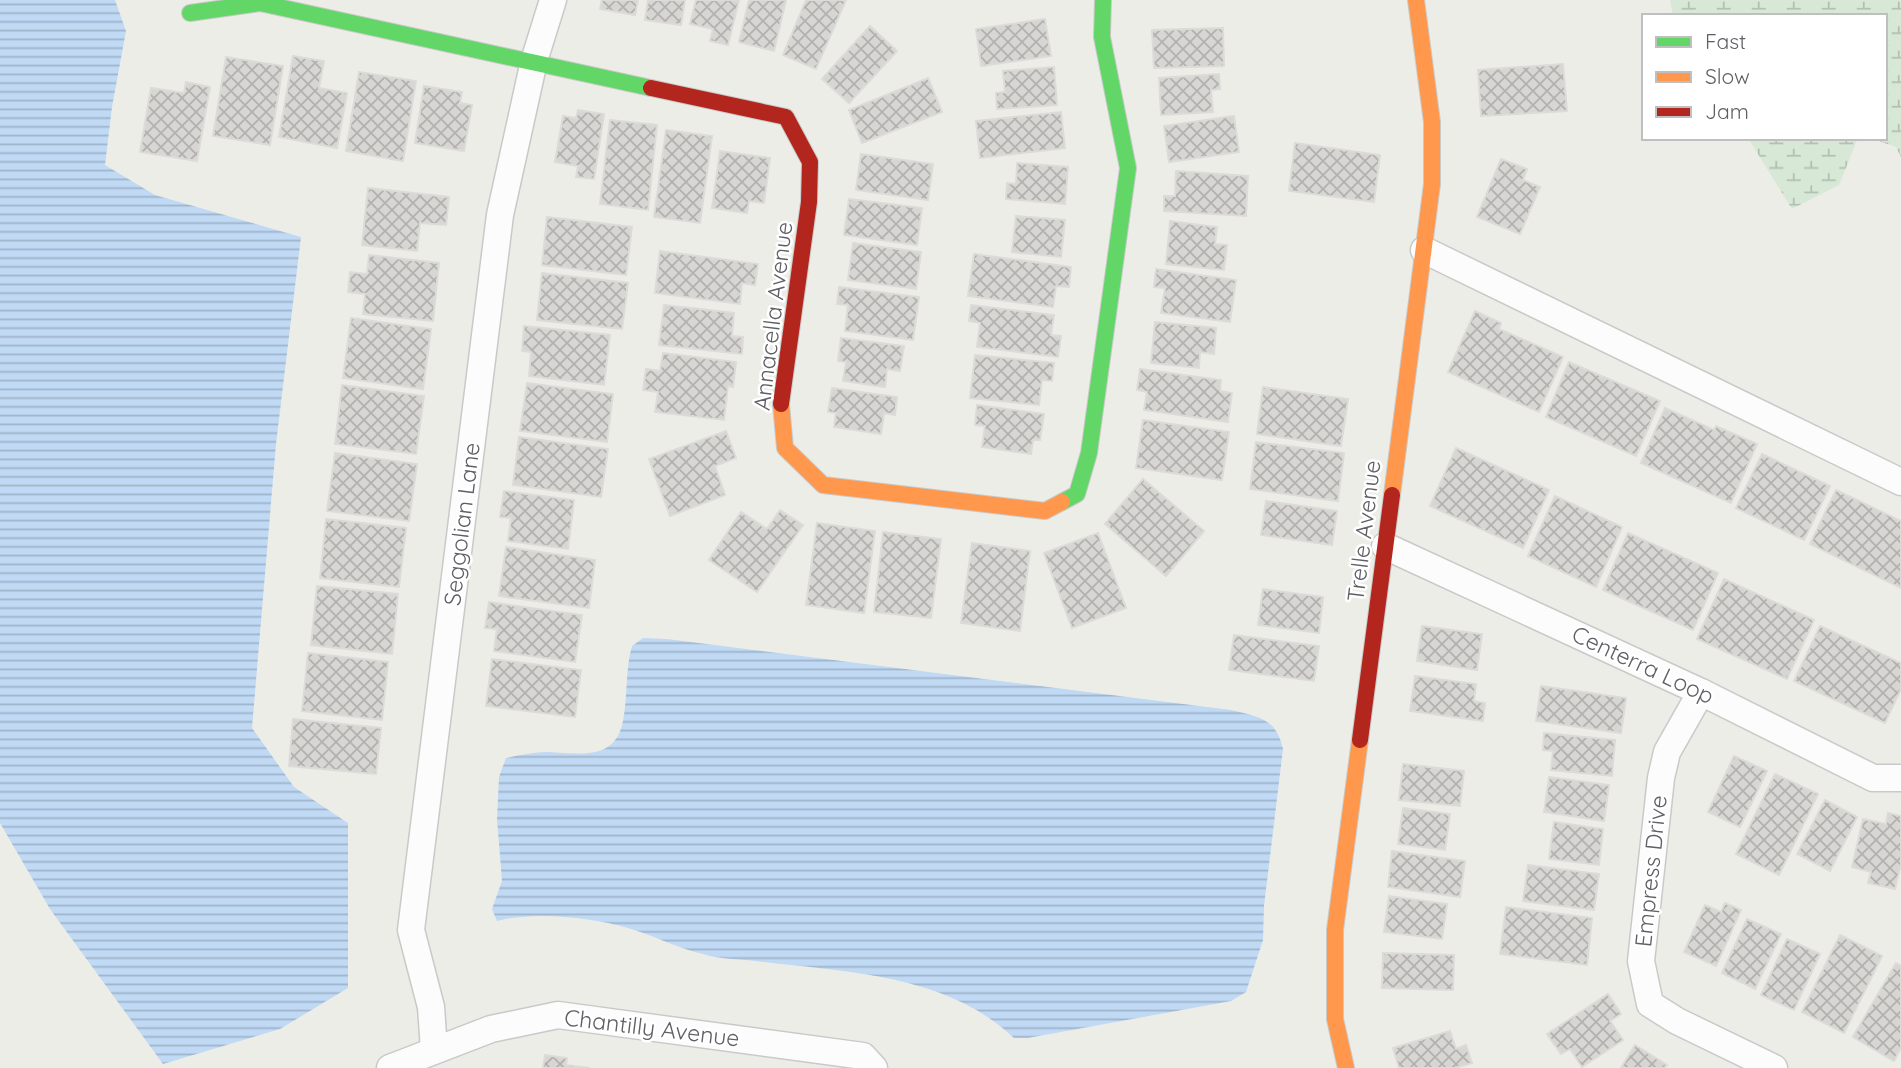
<svg xmlns="http://www.w3.org/2000/svg" width="1901" height="1068" font-family="Quicksand,sans-serif">
	<defs>
		<pattern id="wetland-marsh" width="20" height="14" patternUnits="userSpaceOnUse" patternTransform="scale(1.75)"><rect width="20" height="14" fill="#d7e8d6"/><path d="M1 5h8M5 5V1M11 12h8M15 12V8" fill="none" stroke="#b2bfb1"/></pattern>
		<pattern id="water-rules" width="6" height="5" patternUnits="userSpaceOnUse" patternTransform="scale(1.75)"><rect width="6" height="5" fill="#c0d9f4"/><path d="M0 2.5h6" fill="none" stroke="#9fb3c9"/></pattern>
		<pattern id="building-cross-hatch" width="8" height="8" patternUnits="userSpaceOnUse" patternTransform="scale(1.75)"><rect width="8" height="8" fill="#d7d6d3"/><path d="M0 0l8 8M0 8l8-8" fill="none" stroke="#b2b1af"/></pattern>
	</defs>
	<rect width="100%" height="100%" fill="#edede8"/>
	<!-- wetland -->
	<g fill="url(#wetland-marsh)">
		<path d="M1670,0H1901V157L1896,147L1870,138H1885V16H1673Z"/>
		<path d="M1748,138H1858L1839,185L1792,209Z"/>
	</g>
	<!-- water -->
	<g fill="url(#water-rules)">
		<path d="M0,0H115L126,31L112,107L105,165L155,195L301,237L276,444L252,728L294,787L348,823V988L280,1029L163,1064L50,909L0,823Z"/>
		<path d="M643,638L667,639L1231,710C1259,717 1276,718 1283,749L1264,906L1263,940L1246,992L1231,1001L1028,1038H1014C945,973 844,972 755,961C738,959 719,959 703,954C677,948 653,935 628,928C592,917 533,911 497,921L492,909L502,881L497,819L499,777L506,758C520,755 534,752 548,752C579,753 615,762 623,721C628,696 625,670 632,646Z"/>
	</g>
	<!-- building -->
	<g fill="url(#building-cross-hatch)" stroke="#dcdbd8" stroke-width="2">
		<path d="M602,0H638L635,15L600,9Z"/>
		<path d="M648,0H685L681,25L645,20Z"/>
		<path d="M696,0H739L728,45L710,41L713,29L690,24Z"/>
		<path d="M749,0H786L774,51L739,42Z"/>
		<path d="M806,0H846L816,69L783,55Z"/>
		<path d="M1045,19L1051,56L981,66L976,29Z"/>
		<path d="M870,26L897,51L849,103L822,79Z"/>
		<path d="M1223,28L1224,66L1154,68L1152,30Z"/>
		<path d="M293,56L324,61L319,88L347,93L337,148L279,137Z"/>
		<path d="M226,57L283,66L270,145L213,136Z"/>
		<path d="M1563,64L1567,111L1481,116L1478,70Z"/>
		<path d="M1054,67L1057,105L997,109L996,93L1005,92L1003,71Z"/>
		<path d="M359,72L416,81L403,161L346,151Z"/>
		<path d="M1219,74L1220,89L1211,90L1213,112L1161,115L1159,78Z"/>
		<path d="M928,78L942,112L862,143L849,110Z"/>
		<path d="M186,82L210,87L197,161L140,152L151,88L184,93Z"/>
		<path d="M424,86L462,92L460,103L472,105L464,151L415,143Z"/>
		<path d="M578,110L604,114L594,179L576,177L578,166L555,162L563,116L576,118Z"/>
		<path d="M1061,112L1065,148L980,158L976,121Z"/>
		<path d="M1234,116L1239,152L1169,162L1164,126Z"/>
		<path d="M610,120L657,125L648,210L600,204Z"/>
		<path d="M666,130L712,136L700,223L654,217Z"/>
		<path d="M1295,143L1380,155L1374,202L1289,191Z"/>
		<path d="M720,151L770,158L764,203L749,201L747,213L712,208Z"/>
		<path d="M861,154L933,164L928,200L856,190Z"/>
		<path d="M1501,159L1527,169L1523,180L1540,187L1520,234L1477,217Z"/>
		<path d="M1017,163L1068,167L1065,204L1006,199L1007,183L1016,184Z"/>
		<path d="M1176,171L1248,176L1246,216L1164,211V196H1175Z"/>
		<path d="M368,188L449,197L446,225L420,223L417,251L362,245Z"/>
		<path d="M849,199L922,208L917,245L844,235Z"/>
		<path d="M1016,216L1065,220L1061,257L1012,252Z"/>
		<path d="M547,217L632,227L626,275L542,265Z"/>
		<path d="M1170,221L1217,227L1215,244L1227,245L1224,270L1166,264Z"/>
		<path d="M853,243L921,252L916,289L848,280Z"/>
		<path d="M660,251L758,264L755,285L742,283L740,304L655,293Z"/>
		<path d="M974,254L1071,267L1069,287L1056,286L1053,307L968,296Z"/>
		<path d="M369,255L439,263L433,321L363,314L365,294L348,292L350,272L367,274Z"/>
		<path d="M1156,269L1236,280L1230,322L1161,313L1165,288L1154,287Z"/>
		<path d="M542,273L628,283L622,329L537,320Z"/>
		<path d="M839,287L919,297L913,340L845,331L848,305L837,304Z"/>
		<path d="M664,305L734,313L732,336L743,337L742,354L659,345Z"/>
		<path d="M971,305L1054,315L1051,335L1061,336L1058,357L977,347L980,323L969,321Z"/>
		<path d="M1475,311L1501,323L1499,329L1563,357L1539,412L1448,372Z"/>
		<path d="M351,318L431,329L423,389L343,378Z"/>
		<path d="M1155,322L1216,328L1214,354L1200,352L1199,368L1151,363Z"/>
		<path d="M524,326L610,335L604,385L529,376L531,352L522,351Z"/>
		<path d="M841,338L904,346L900,371L887,369L885,387L843,381L846,362L838,361Z"/>
		<path d="M663,353L736,362L733,387L728,386L724,420L655,412L658,392L643,390L646,369L660,371Z"/>
		<path d="M975,355L1054,363L1052,381L1042,380L1039,405L970,398Z"/>
		<path d="M1569,362L1660,401L1636,456L1546,417Z"/>
		<path d="M1140,369L1221,380L1220,391L1232,393L1228,422L1144,410L1147,392L1137,390Z"/>
		<path d="M527,383L613,394L607,442L520,431Z"/>
		<path d="M342,385L424,396L416,454L335,444Z"/>
		<path d="M1263,387L1348,399L1341,446L1257,434Z"/>
		<path d="M832,388L897,397L895,415L884,413L881,434L834,427L836,413L828,412Z"/>
		<path d="M977,405L1044,414L1040,440H1033L1031,454L982,447L985,426L975,425Z"/>
		<path d="M1665,408L1714,430L1716,426L1757,444L1731,503L1641,463Z"/>
		<path d="M1143,420L1229,432L1222,480L1136,468Z"/>
		<path d="M726,431L736,458L715,466L725,495L670,516L649,459Z"/>
		<path d="M519,437L608,449L601,497L513,485Z"/>
		<path d="M1256,442L1344,453L1338,501L1250,489Z"/>
		<path d="M1456,448L1549,490L1523,548L1430,506Z"/>
		<path d="M335,453L417,464L409,521L327,511Z"/>
		<path d="M1762,454L1830,486L1804,540L1736,508Z"/>
		<path d="M1143,479L1204,531L1166,576L1105,524Z"/>
		<path d="M1836,490L1901,521V588L1810,544Z"/>
		<path d="M504,491L574,500L568,549L508,541L511,518L500,517Z"/>
		<path d="M1555,496L1622,527L1596,587L1528,556Z"/>
		<path d="M1266,501L1337,511L1332,545L1261,535Z"/>
		<path d="M780,510L803,525L757,592L709,560L741,512L767,529Z"/>
		<path d="M326,519L406,528L399,587L320,578Z"/>
		<path d="M817,523L875,531L864,613L806,605Z"/>
		<path d="M883,532L941,539L931,618L874,612Z"/>
		<path d="M1098,533L1126,608L1072,628L1044,553Z"/>
		<path d="M1628,533L1718,573L1693,630L1603,590Z"/>
		<path d="M972,543L1030,551L1020,631L961,623Z"/>
		<path d="M506,547L595,560L589,608L499,596Z"/>
		<path d="M1724,579L1814,620L1787,679L1697,639Z"/>
		<path d="M317,586L398,594L392,654L311,645Z"/>
		<path d="M1263,589L1323,597L1319,633L1258,625Z"/>
		<path d="M489,602L582,615L575,662L494,651L497,629L485,628Z"/>
		<path d="M1422,626L1482,634L1477,670L1417,661Z"/>
		<path d="M1820,626L1901,663V689L1885,723L1794,681Z"/>
		<path d="M1234,635L1319,646L1314,681L1229,670Z"/>
		<path d="M308,653L388,662L382,720L302,711Z"/>
		<path d="M492,659L581,670L575,717L486,706Z"/>
		<path d="M1415,676L1476,684L1474,701L1485,703L1483,721L1410,711Z"/>
		<path d="M1541,686L1626,698L1621,733L1536,721Z"/>
		<path d="M293,719L381,728L376,774L289,766Z"/>
		<path d="M1544,733L1615,740L1612,776L1551,770L1553,751L1543,750Z"/>
		<path d="M1734,756L1767,771L1740,827L1708,812Z"/>
		<path d="M1403,764L1464,771L1460,806L1399,800Z"/>
		<path d="M1775,774L1818,794L1779,875L1736,854Z"/>
		<path d="M1549,777L1609,785L1604,821L1544,812Z"/>
		<path d="M1825,800L1857,817L1830,871L1797,854Z"/>
		<path d="M1403,808L1450,814L1445,850L1398,844Z"/>
		<path d="M1888,813L1901,816V864L1895,889L1868,883L1871,872L1852,867L1863,819L1886,824Z"/>
		<path d="M1554,822L1603,829L1599,865L1549,859Z"/>
		<path d="M1392,851L1465,861L1460,897L1388,887Z"/>
		<path d="M1528,865L1599,874L1594,910L1523,901Z"/>
		<path d="M1389,896L1447,904L1442,939L1384,932Z"/>
		<path d="M1725,903L1741,910L1716,966L1684,952L1705,905L1721,912Z"/>
		<path d="M1506,907L1592,918L1587,965L1500,954Z"/>
		<path d="M1747,919L1781,934L1755,989L1722,973Z"/>
		<path d="M1840,935L1882,956L1844,1033L1802,1012Z"/>
		<path d="M1787,939L1820,954L1794,1010L1761,995Z"/>
		<path d="M1383,953L1454,955L1453,990L1382,988Z"/>
		<path d="M1896,963L1901,966V1048L1894,1061L1853,1037Z"/>
		<path d="M1608,994L1621,1014L1610,1021L1623,1040L1582,1067L1570,1049L1561,1054L1547,1034Z"/>
		<path d="M1450,1031L1456,1049L1466,1045L1472,1063L1455,1068H1399L1393,1048Z"/>
		<path d="M1635,1045L1667,1065L1664,1068H1621Z"/>
		<path d="M545,1055L567,1058L566,1065L590,1068H543Z"/>
	</g>
	<g fill="none" stroke-linecap="round" stroke-linejoin="round">
		<!-- street casing -->
		<g stroke="#c9c9c9" stroke-width="29">
			<g id="street">
				<path d="M1424,250L1901,482"/>
				<path d="M1385,546L1701,692L1873,778H1901"/>
				<path d="M1701,692L1667,752L1661,778L1641,961L1650,1004L1677,1021L1774,1068"/>
				<path d="M434,1050L431,1007L411,930L500,215L534,61L553,0"/>
				<path d="M390,1068L491,1029L558,1015L863,1056L874,1068"/>
			</g>
		</g>
		<!-- fast casing -->
		<g stroke="#cacaca" stroke-width="18">
			<g id="fast">
				<path d="M190,13L260,3L651,88"/>
				<path d="M1062,502L1077,494L1089,453L1128,168L1102,37L1103,0"/>
			</g>
		</g>
		<!-- slow casing -->
		<g stroke="#cacaca" stroke-width="18">
			<g id="slow">
				<path d="M781,404L785,448L823,485L1045,511L1062,502"/>
				<path d="M1392,495L1432,184V122L1416,0"/>
				<path d="M1346,1068L1335,1019V930L1360,740"/>
			</g>
		</g>
		<!-- jam casing -->
		<g stroke="#cacaca" stroke-width="18">
			<g id="jam">
				<path d="M651,88L786,117L810,162L809,202L781,404"/>
				<path d="M1360,740L1392,495"/>
			</g>
		</g>
		<!-- street -->
		<use href="#street" stroke="#fcfcfc" stroke-width="26"/>
		<!-- fast -->
		<use href="#fast" stroke="#63d668" stroke-width="16"/>
		<!-- slow -->
		<use href="#slow" stroke="#ff974d" stroke-width="16"/>
		<!-- jam -->
		<use href="#jam" stroke="#b3261e" stroke-width="16"/>
	</g>
	<g text-anchor="middle" stroke-width="5" stroke-linejoin="round" paint-order="stroke">
		<!-- street labels -->
		<g font-size="23" fill="#5e6065" stroke="#fff">
			<text transform="translate(773 316) rotate(-83)" y="8">Annacella Avenue</text>
			<text transform="translate(462 524) rotate(-83)" y="8">Seggolian Lane</text>
			<text transform="translate(1364 531) rotate(-83)" y="8">Trelle Avenue</text>
			<text transform="translate(1643 665) rotate(25)" y="8">Centerra Loop</text>
			<text transform="translate(1651 871) rotate(-84)" y="8">Empress Drive</text>
			<text transform="translate(652 1028) rotate(7)" y="8">Chantilly Avenue</text>
		</g>
	</g>
	<!-- legend -->
	<rect x="1642" y="14" width="245" height="126" fill="#ffffff" stroke="#bfbfc1" stroke-width="2"/>
	<rect x="1656" y="37" width="35" height="10" fill="#63d668" stroke="#bfbfc1" stroke-width="2"/>
	<text x="1705" y="49" font-size="21" fill="#5e6065">Fast</text>
	<rect x="1656" y="72" width="35" height="10" fill="#ff974d" stroke="#bfbfc1" stroke-width="2"/>
	<text x="1705" y="84" font-size="21" fill="#5e6065">Slow</text>
	<rect x="1656" y="107" width="35" height="10" fill="#b3261e" stroke="#bfbfc1" stroke-width="2"/>
	<text x="1705" y="119" font-size="21" fill="#5e6065">Jam</text>
</svg>
